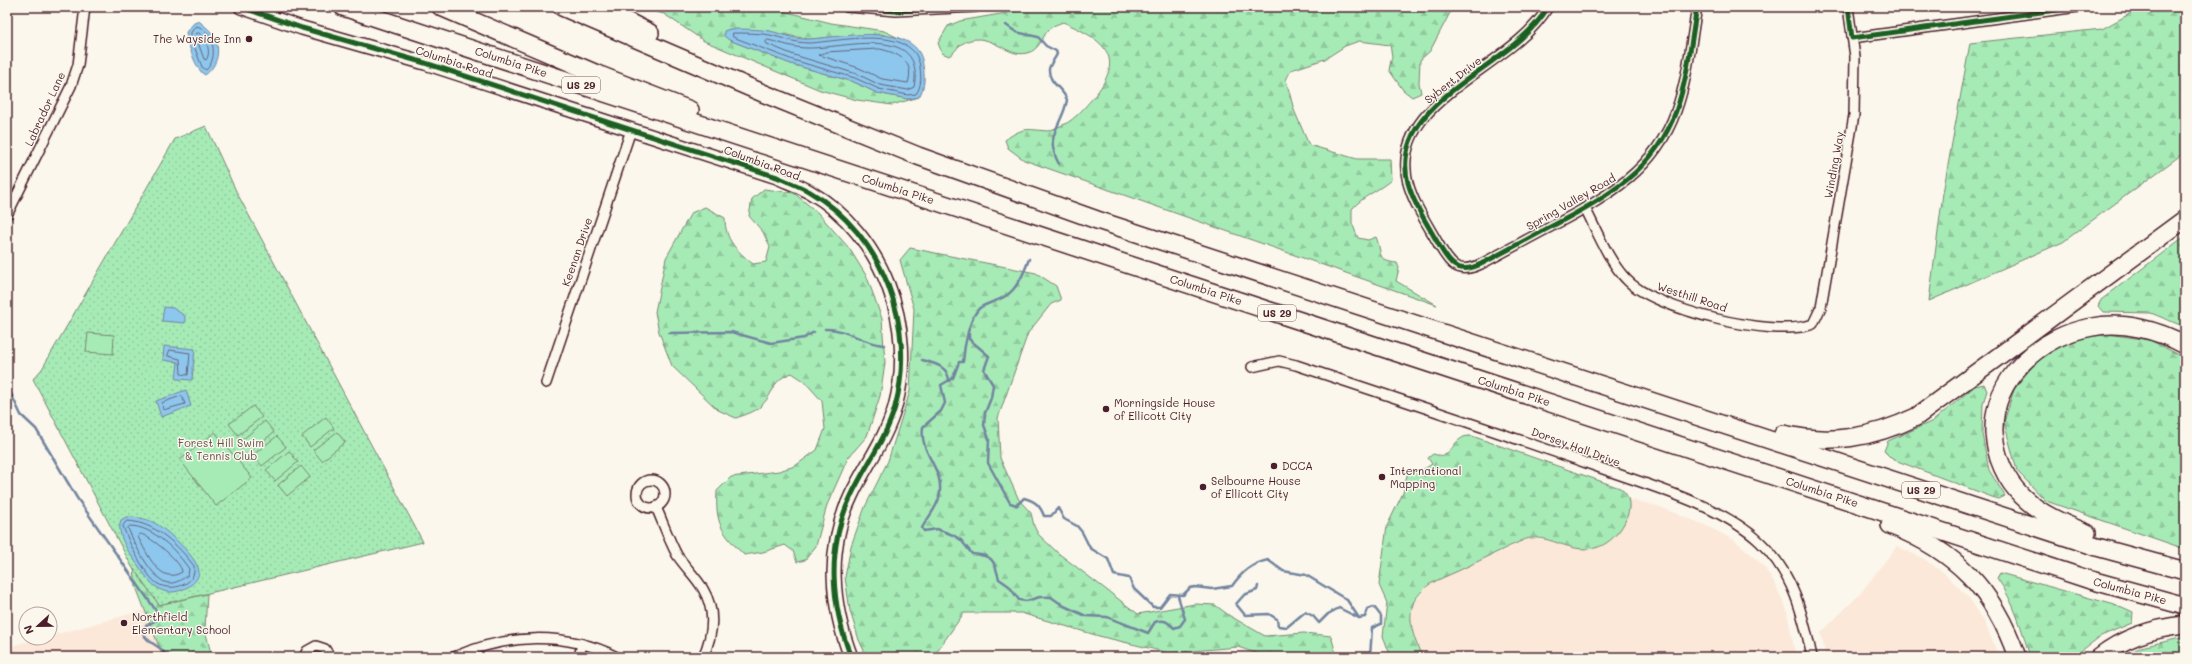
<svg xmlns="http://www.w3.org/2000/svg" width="2192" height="664" font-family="Mali,sans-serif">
	<defs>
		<pattern id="grass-dots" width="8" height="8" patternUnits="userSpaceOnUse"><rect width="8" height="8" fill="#a6ebb6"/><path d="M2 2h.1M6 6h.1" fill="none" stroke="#90c99d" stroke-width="1.8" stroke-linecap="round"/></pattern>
		<pattern id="forest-firs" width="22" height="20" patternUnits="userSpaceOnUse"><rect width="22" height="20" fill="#a6ebb6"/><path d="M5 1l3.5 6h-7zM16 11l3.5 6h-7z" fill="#90c99d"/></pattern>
	</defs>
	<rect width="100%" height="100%" fill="#fbf7ec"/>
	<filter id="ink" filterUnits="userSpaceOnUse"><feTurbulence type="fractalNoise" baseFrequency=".025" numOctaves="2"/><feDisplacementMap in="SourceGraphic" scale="8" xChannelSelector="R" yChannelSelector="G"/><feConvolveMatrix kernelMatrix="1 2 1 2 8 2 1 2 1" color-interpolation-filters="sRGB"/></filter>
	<g filter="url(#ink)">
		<!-- built -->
		<g fill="#fbe8d9">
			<path d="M1629,499L1657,506L1707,526L1734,540L1750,553L1764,567L1775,584L1786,608L1796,657H1422L1411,630L1413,604L1429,584L1530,538L1551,541L1569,548L1609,541L1624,523L1628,511Z"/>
			<path d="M1897,546L1924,559L1943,572L1969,598L1984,621L1999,657H1826L1821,633L1859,595Z"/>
			<path d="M145,610L163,657H7V647L42,638H50V636Z"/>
		</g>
		<!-- grass -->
		<path fill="url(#grass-dots)" stroke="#788570" d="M206,126L237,193L423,542L159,605L132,567L33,379L42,369L175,139Z"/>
		<!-- forest -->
		<g fill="url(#forest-firs)" stroke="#788570">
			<path d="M637,7H767L831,23L884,31L909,43L881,34L808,39L770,32L730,29L725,31L729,40L791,64L854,82L877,93L908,99L919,97L892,105L857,100L820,90L704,41L664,14Z"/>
			<path d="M1041,7H1453L1430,51L1420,60L1419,83L1421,93L1412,97L1403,90L1389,70L1392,56L1390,45L1359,41L1345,46L1325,59L1291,70L1286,80L1294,110L1309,145L1357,159H1390L1391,180C1378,191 1363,196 1352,209V223L1358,238L1368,240L1376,237C1383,254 1376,261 1397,263L1399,268L1396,281L1437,305L1024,160L1008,148L1005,140C1016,132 1023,128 1036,130C1040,130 1044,131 1048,131C1054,129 1060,126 1065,124C1075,119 1085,107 1092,99C1128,57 1104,40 1063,22C1058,24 1052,26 1049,29C1041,38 1040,50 1027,53C1005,59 988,26 960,45C957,48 954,53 949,56L942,53L938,43L948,26L960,21Z"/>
			<path d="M2142,7H2185V152L2063,242L1929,301L1943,193L1970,43L2102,29Z"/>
			<path d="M764,189L794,193L818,213L849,248L867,277L882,319L885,363L880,396L867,436L848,458L827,505L816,546L805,560L797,562L793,551L785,545L763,552L744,555C722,533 715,524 717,491L731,477L779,471L795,466L817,450L825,429L822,401L804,381L792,373C770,381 776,391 762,405C756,412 744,415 736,418L718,410L672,366L659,332L655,312L666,258L691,213L705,207L725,218C725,240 736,250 753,264L766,262L770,247L763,232L749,216L752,199Z"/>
			<path d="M2185,236V327L2151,313L2103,312L2098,306L2101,300Z"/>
			<path d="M910,248L1036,273L1056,286L1061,300L1051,304L1028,333L998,418L1000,458L1019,500L1031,513L1034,526L1038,534L1058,553L1138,614L1195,604L1215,605L1230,616L1265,636L1304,633L1331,636L1337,657H1267L1238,647L1169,653L1099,636L1021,613H964L935,654L936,657H867L859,640L850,611L845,577L851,546L865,507L888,461L910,391L914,309L900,260Z"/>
			<path d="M2107,334L2150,340L2185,358V549L2046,501L2017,471L2004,422L2014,389L2036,362L2070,340Z"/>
			<path d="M1984,384L1987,391L1983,403L1982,434L1989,470L2005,496L1999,499L1992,497L1892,459L1884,451L1888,441L1933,421L1975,386Z"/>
			<path d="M1472,436L1620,488C1643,504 1618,543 1595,548C1568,553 1553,536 1530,538C1524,539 1516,544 1510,546C1493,554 1475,563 1458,571C1449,575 1439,579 1430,584C1425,587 1414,599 1413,604C1407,623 1415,640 1422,657H1391L1383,636L1387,603L1379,585L1387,526L1403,493L1408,471C1418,474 1424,469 1432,464L1428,458L1433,454C1453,460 1449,445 1462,438C1464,436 1469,436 1472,436Z"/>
			<path d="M134,569L159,605L207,594L205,630L212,657H163L136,587Z"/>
			<path d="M2000,573L2122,607L2133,612L2132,623L2101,636L2073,657H2030C2022,630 2014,601 1997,578Z"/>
			<path d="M2185,637V657H2122L2141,647Z"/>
		</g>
		<!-- pitch -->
		<g fill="#a6ebb6" stroke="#788570">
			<path d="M88,333L114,335L113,354L86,352Z"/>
			<path d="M253,406L262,417L238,435L229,424Z"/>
			<path d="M326,417L334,428L310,447L302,436Z"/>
			<path d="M265,421L274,432L251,451L242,440Z"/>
			<path d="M215,432L252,478L216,506L180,460Z"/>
			<path d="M337,432L345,442L322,461L313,450Z"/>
			<path d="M277,436L286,447L262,466L253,455Z"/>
			<path d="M289,451L298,462L275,481L266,470Z"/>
			<path d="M301,466L310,477L287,496L278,485Z"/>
		</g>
		<!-- water -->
		<g fill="#8dc7ed" stroke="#72849f">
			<path d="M199,21C203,25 208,28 211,32C222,46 219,65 205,75C196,71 187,42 186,32L194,23Z"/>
			<path d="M730,29C743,29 757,29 770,31C783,34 795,40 809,39C838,38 919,20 923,65C925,77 925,87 919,97L908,99L877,93L854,82L791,64L729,40L724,36V31Z"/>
			<path d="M164,307L173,308L185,316V323L162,321Z"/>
			<path d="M164,346L195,349L192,380L176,379L178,362L163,360Z"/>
			<path d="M186,390L191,406L161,417L156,401Z"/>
			<path d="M126,517C135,517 144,518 153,522C165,528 200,559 199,573C198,579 193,584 188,587C160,602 149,581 135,561C127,550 116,533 121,520Z"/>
		</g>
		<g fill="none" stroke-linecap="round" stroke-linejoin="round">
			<!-- shore -->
			<g stroke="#656279" stroke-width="1">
				<path d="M196,26C214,29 219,59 206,70L202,67L191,38V33Z"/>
				<path d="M199,33C206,40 212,51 206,60L204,59L196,37V34Z"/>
				<path d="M733,33C745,33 758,33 770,35C783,38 795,43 809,43C836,42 915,23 920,67C921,76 922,86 916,94L908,95L879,89L855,78L793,60L733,37Z"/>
				<path d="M768,40C781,43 794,48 807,48C843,49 926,22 914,87L908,90L880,85L857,74L794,55L767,44L766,42Z"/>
				<path d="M880,49C898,53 915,61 908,83L882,79L859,68L819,55L827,52Z"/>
				<path d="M170,350L190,353L188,375L181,374L180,359L168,356Z"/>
				<path d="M182,396L185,404L163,410L162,403Z"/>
				<path d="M127,521C155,522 178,545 194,566C197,585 172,592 158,584C146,577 127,540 123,526Z"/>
				<path d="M130,526C153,526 177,551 189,569L188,575C183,579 175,584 168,583C153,581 133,542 128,528Z"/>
				<path d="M141,534C151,537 182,562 182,572C160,586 147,553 138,537Z"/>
			</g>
			<!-- stream -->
			<g stroke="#72849f" stroke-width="2.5">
				<path d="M1006,25L1016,32L1038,37L1046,46L1056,51L1057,54C1055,59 1050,64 1049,69C1048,83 1064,89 1067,100C1062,127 1043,135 1059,164"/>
				<path d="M1029,259C1024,273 1017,290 1004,297C997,301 988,303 981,307C969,315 964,348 963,362H959L953,378L941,385L945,403L941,411L923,427C919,456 946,468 939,498C936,509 928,517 922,528L924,531L937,529L953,535L961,540L972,554C993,555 994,560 999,579L1009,586L1019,600L1026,601L1040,597H1051L1064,606L1086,616L1107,617L1148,633L1155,622C1164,619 1167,621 1174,628L1180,626L1185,619L1178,596"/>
				<path d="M825,329C846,328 863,344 884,345"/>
				<path d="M669,333L731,332L771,343L804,338L814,332"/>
				<path d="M969,334V339L989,356L984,370L993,385L991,398L985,413L984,425L989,439L988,463L1010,503L1017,505L1024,498C1035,501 1040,505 1044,516H1051L1058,508L1064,519L1077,526L1082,532L1090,548L1108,559L1114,575L1129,578L1134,589L1153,607H1160L1170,594L1183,595L1190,588L1195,587L1212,589L1232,586C1242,572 1251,564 1268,560L1283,571L1306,575L1347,600L1359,618"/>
				<path d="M922,360C933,363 949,366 949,381"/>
				<path d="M7,385L21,415L36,429L77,498L157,612V620L145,626L143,633C148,645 163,645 166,657"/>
				<path d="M1258,586L1257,590L1244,595L1236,604L1245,615L1269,614L1277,619L1278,626L1287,627L1305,612L1313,616L1319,623L1328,614L1339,608L1359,618L1365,617L1367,609L1374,607L1381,616V624L1372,628L1370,657"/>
			</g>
			<!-- street casing -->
			<g stroke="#4a1f2b" stroke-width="12">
				<g id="street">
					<path d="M847,7L896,11L976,7"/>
					<path d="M1548,7C1512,70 1387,99 1408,183C1414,205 1428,225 1439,245C1450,265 1458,275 1481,264C1506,251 1531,237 1556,224C1608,196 1655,170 1676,111C1688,78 1691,41 1697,7"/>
					<path d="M1852,38L2078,7"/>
					<path d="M1585,208C1597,231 1608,260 1626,279C1654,310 1775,339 1813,324L1821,307L1854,115L1855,57L1848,7"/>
					<path d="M7,215L71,86L78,65L85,7"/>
					<path d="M1252,367L1279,361L1296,365C1396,398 1495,431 1595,466C1646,485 1720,504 1760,542C1793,573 1803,614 1812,657"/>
					<path d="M546,383L631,130"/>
					<circle cx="651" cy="494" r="14"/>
					<path d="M656,507C663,523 669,540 677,555C685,567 696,577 703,589C716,611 713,635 703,657"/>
					<path d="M304,657L307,651L316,646L325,649L330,657"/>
					<path d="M454,657C506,634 565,631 617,657"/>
					<path d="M579,657L582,644"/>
				</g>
			</g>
			<!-- secondary casing -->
			<g stroke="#4a1f2b" stroke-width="16">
				<path id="secondary" d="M241,7L302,28L425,63L777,177C788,182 800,186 810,192C883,234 917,327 895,407C886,439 865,466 851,496C826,548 831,605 851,657"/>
			</g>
			<!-- highway casing -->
			<g stroke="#4a1f2b" stroke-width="20">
				<g id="highway">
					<path d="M343,7L2087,579L2185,606"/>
					<path d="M441,7L597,74L690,110"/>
					<path d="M562,7L765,94L918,156L1097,220L2097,547L2185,571"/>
					<path d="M599,7L650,33"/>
					<path d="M1783,434C1830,445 1872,438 1916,417L2185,219"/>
					<path d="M1890,525C1956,551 1994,590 2017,657"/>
					<path d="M2087,533C2064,524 2040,514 2022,496C2005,479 1996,457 1994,433C1992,378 2040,336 2092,327C2123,321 2158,330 2185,345"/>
					<path d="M2099,657C2123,638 2155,628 2185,625"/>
				</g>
			</g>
			<!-- street -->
			<use href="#street" stroke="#fbf7ec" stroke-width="9"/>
			<!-- secondary -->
			<use href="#secondary" stroke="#fbf7ec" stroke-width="13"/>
			<!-- highway -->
			<use href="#highway" stroke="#fbf7ec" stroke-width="17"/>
			<!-- cycleway casing -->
			<g stroke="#fbf7ec" stroke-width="8">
				<g id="cycleway">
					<path d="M241,7L302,28L425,63L777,177C788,182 800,186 810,192C883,234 917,327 895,407C886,439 865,466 851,496C826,548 831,605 851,657"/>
					<path d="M847,7L896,11L976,7"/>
					<path d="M1548,7C1512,70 1387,99 1408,183C1414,205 1428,225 1439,245C1450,265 1458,275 1481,264C1506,251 1531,237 1556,224C1608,196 1655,170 1676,111C1688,78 1691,41 1697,7"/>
					<path d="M1848,7L1852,38L2078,7"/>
				</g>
			</g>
			<!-- cycleway -->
			<use href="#cycleway" stroke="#1b5e20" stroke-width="5"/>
		</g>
	</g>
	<!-- markers -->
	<g fill="#4a1f2b" stroke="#fbf7ec" stroke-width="1.5">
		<circle cx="249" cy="39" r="4"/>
		<circle cx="1106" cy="409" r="4"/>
		<circle cx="1274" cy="466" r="4"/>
		<circle cx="1382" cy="477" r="4"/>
		<circle cx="1203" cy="487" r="4"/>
		<circle cx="124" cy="623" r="4"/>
	</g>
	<g text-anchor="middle" stroke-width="3" stroke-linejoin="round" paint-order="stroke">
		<!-- shield labels -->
		<g fill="#fbf7ec" stroke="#7f6065" stroke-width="1">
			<rect x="562" y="77" width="38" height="16" rx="3"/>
			<rect x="1258" y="305" width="38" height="16" rx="3"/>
			<rect x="1902" y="482" width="38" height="16" rx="3"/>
		</g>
		<g font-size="10" font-weight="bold" fill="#4a1f2b">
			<text x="581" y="89">US 29</text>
			<text x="1277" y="317">US 29</text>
			<text x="1921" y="494">US 29</text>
		</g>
		<!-- poi labels -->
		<g font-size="11" fill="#4a1f2b" stroke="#fbf7ec" text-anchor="start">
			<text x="241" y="43" text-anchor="end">The Wayside Inn</text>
			<text x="1114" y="407">Morningside House<tspan x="1114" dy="13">of Ellicott City</tspan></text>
			<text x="1282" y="470">DCCA</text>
			<text x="1390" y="475">International<tspan x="1390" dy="13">Mapping</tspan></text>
			<text x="1211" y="485">Selbourne House<tspan x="1211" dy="13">of Ellicott City</tspan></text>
			<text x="132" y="621">Northfield<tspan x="132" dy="13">Elementary School</tspan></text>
		</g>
		<!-- street labels -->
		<g font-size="11" fill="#4a1f2b" stroke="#fbf7ec">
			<text transform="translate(454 62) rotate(18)" y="4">Columbia Road</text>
			<text transform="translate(511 62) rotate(18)" y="4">Columbia Pike</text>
			<text transform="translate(1453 80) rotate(-38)" y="4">Sybert Drive</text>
			<text transform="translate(45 109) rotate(-65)" y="4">Labrador Lane</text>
			<text transform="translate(762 163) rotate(20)" y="4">Columbia Road</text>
			<text transform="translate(1834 165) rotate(-80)" y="4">Winding Way</text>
			<text transform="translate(898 189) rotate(18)" y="4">Columbia Pike</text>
			<text transform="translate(1571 202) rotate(-30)" y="4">Spring Valley Road</text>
			<text transform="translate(577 252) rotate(-71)" y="4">Keenan Drive</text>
			<text transform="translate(1206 290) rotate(18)" y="4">Columbia Pike</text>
			<text transform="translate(1692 297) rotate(18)" y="4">Westhill Road</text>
			<text transform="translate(1514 391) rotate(18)" y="4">Columbia Pike</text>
			<text transform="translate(1576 447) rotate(20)" y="4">Dorsey Hall Drive</text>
			<text transform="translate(1822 492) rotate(18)" y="4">Columbia Pike</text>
			<text transform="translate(2130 591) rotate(15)" y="4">Columbia Pike</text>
		</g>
		<!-- park labels -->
		<g font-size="11" fill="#61524e" stroke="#fbf7ec">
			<text x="221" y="447">Forest Hill Swim<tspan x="221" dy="13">&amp; Tennis Club</tspan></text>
		</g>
	</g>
	<!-- margin -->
	<rect width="2192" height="664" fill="none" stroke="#fbf7ec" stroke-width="24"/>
	<rect x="12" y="12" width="2168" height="640" fill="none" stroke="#4a1f2b" stroke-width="1.5" filter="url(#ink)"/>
	<!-- north arrow -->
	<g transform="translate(38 626) rotate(248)"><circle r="19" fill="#fbf7ec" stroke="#b4a19f"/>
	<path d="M0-3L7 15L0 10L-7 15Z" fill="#4a1f2b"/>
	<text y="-6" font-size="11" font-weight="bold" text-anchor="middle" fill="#4a1f2b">N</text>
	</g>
</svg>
